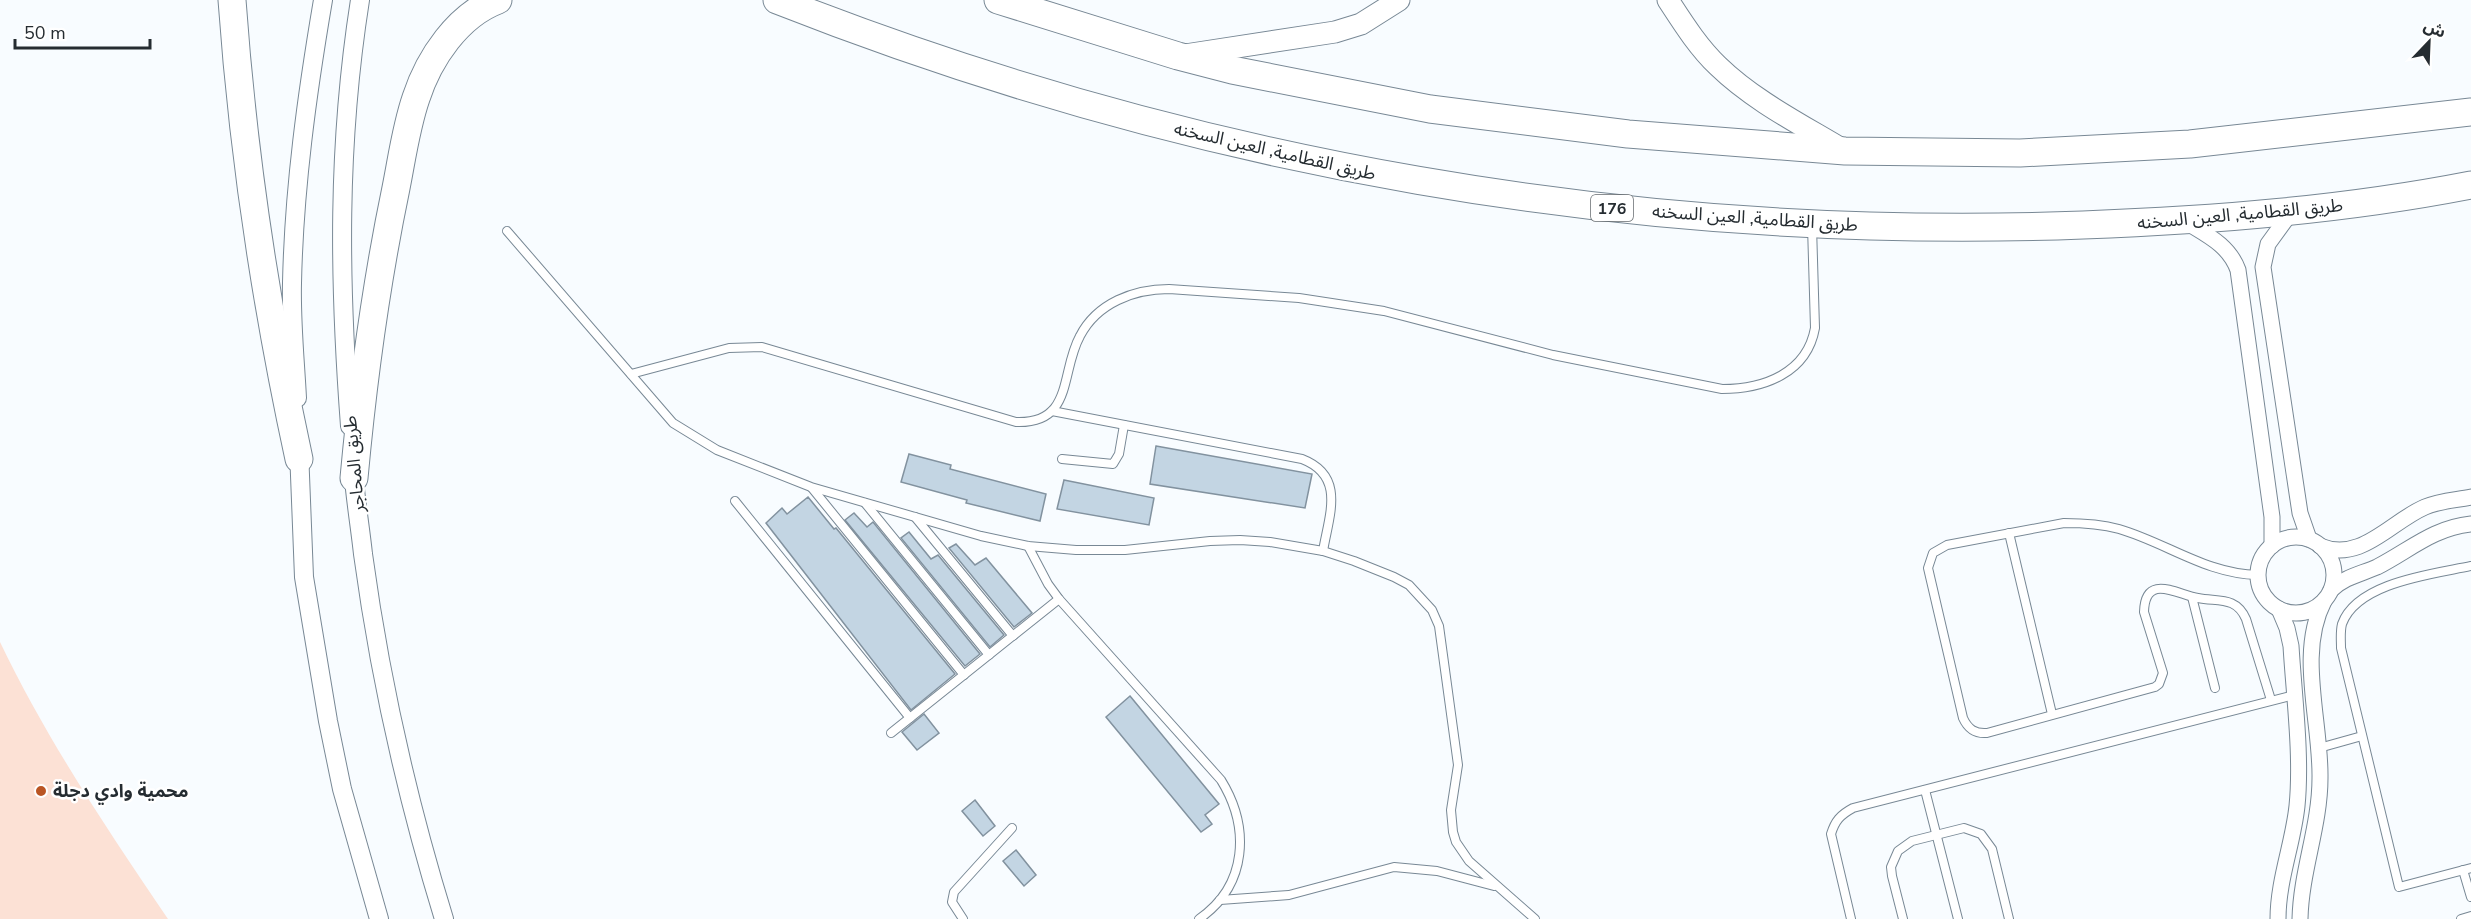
<svg xmlns="http://www.w3.org/2000/svg" width="2471" height="919" font-family="'Nunito Sans','Noto Sans Arabic',sans-serif">
	<rect width="100%" height="100%" fill="#f8fcff"/>
	<!-- green -->
	<path fill="#fce1d5" d="M0,642C47,740 107,829 168,919H0Z"/>
	<!-- building -->
	<g fill="#c3d5e3" stroke="#82929f" stroke-width="1.5">
		<path d="M1156,446L1312,474L1305,508L1150,484Z"/>
		<path d="M909,454L951,465L950,469L1046,494L1040,521L966,503L967,500L901,482Z"/>
		<path d="M1064,480L1154,498L1149,525L1057,509Z"/>
		<path d="M808,497L834,529L836,528L955,674L911,710L766,523L782,508L787,514Z"/>
		<path d="M854,513L867,527L873,522L980,654L965,666L845,520Z"/>
		<path d="M909,532L931,559L938,555L1004,635L990,647L901,538Z"/>
		<path d="M956,544L975,565L986,558L1032,613L1014,627L949,548Z"/>
		<path d="M1130,696L1219,804L1205,815L1212,824L1201,832L1106,717Z"/>
		<path d="M924,714L939,733L917,750L902,732Z"/>
		<path d="M975,800L995,826L983,836L962,811Z"/>
		<path d="M1016,850L1036,875L1024,886L1003,861Z"/>
	</g>
	<g fill="none" stroke-linecap="round" stroke-linejoin="round">
		<!-- service casing -->
		<g stroke="#788895" stroke-width="10">
			<g id="service">
				<path d="M507,231L673,423L717,450L811,487L981,536L1028,546L1076,550H1125L1210,541L1240,540L1270,542L1323,551L1354,561L1394,577L1409,585L1432,610L1439,626L1458,765L1451,810L1453,832L1456,842L1469,861L1535,919"/>
				<path d="M631,374L729,348L762,347L1016,422C1074,424 1060,372 1080,336C1097,303 1134,289 1169,289L1299,298L1384,311L1553,355L1722,389C1764,389 1807,373 1815,328L1812,226"/>
				<path d="M1052,411L1302,459C1346,476 1329,515 1323,551"/>
				<path d="M1062,459L1113,464L1119,454L1124,425"/>
				<path d="M812,488L964,675"/>
				<path d="M735,501L910,718"/>
				<path d="M865,503L989,655"/>
				<path d="M915,517L1013,636"/>
				<path d="M2009,533L2052,714"/>
				<path d="M1028,546L1048,584L1059,599L1221,780C1250,827 1248,885 1199,919"/>
				<path d="M2471,566C2434,574 2357,582 2342,624C2340,632 2341,640 2341,648L2399,887L2471,868"/>
				<path d="M2258,575C2206,574 2167,543 2119,529C2101,524 2082,523 2064,523L1947,545L1933,553L1928,568L1963,718C1968,729 1975,734 1987,733L2155,687L2159,684L2163,673L2144,612C2145,572 2178,595 2198,598C2218,602 2236,596 2246,619L2271,700"/>
				<path d="M2192,597L2215,688"/>
				<path d="M891,733L1059,599"/>
				<path d="M2319,748L2362,736"/>
				<path d="M1925,790L1958,919"/>
				<path d="M2463,870L2471,897"/>
				<path d="M1220,900L1289,895L1394,867L1437,871L1494,886"/>
				<path d="M963,919L952,902L954,892L1012,828"/>
				<path d="M1851,919L1831,834C1835,821 1840,815 1853,808L2294,695"/>
				<path d="M1903,919L1892,876L1891,867L1898,851L1912,841L1964,828L1981,834L1992,849L2009,919"/>
				<path d="M2461,919L2471,916"/>
			</g>
		</g>
		<!-- minor casing -->
		<g stroke="#788895" stroke-width="17">
			<g id="minor">
				<path d="M2292,211L2268,244L2263,267L2300,513L2309,539"/>
				<path d="M2186,222C2207,235 2229,245 2238,270L2272,517V546"/>
				<circle cx="2296" cy="575" r="38"/>
				<path d="M2320,546C2361,563 2390,522 2425,507C2439,501 2456,500 2471,497"/>
				<path d="M2331,590C2344,577 2361,574 2377,567C2410,550 2433,528 2471,524"/>
				<path d="M2278,919C2278,880 2293,844 2297,806C2302,756 2294,696 2291,646L2287,628L2279,609"/>
				<path d="M2300,919C2301,871 2320,826 2320,778C2321,721 2297,653 2324,601"/>
			</g>
		</g>
		<!-- tertiary casing -->
		<g stroke="#788895" stroke-width="20">
			<g id="tertiary">
				<path d="M297,398C295,360 291,321 292,283C294,188 307,94 323,0"/>
				<path d="M350,426C339,280 337,146 360,0"/>
				<path d="M299,450L304,577L328,721L342,789L379,919"/>
				<path d="M353,468C355,497 360,526 363,554C380,679 407,799 444,919"/>
			</g>
		</g>
		<!-- secondary casing -->
		<g stroke="#788895" stroke-width="23">
			<g id="secondary">
				<path d="M1668,0C1683,23 1698,47 1718,66C1754,101 1802,125 1845,151"/>
				<path d="M1185,55L1335,32L1361,24L1399,0"/>
			</g>
		</g>
		<!-- motorway casing -->
		<g stroke="#788895" stroke-width="29">
			<g id="motorway">
				<path d="M232,0C243,155 266,307 299,459"/>
				<path d="M777,0C1193,164 1636,242 2083,225C2213,220 2343,210 2471,185"/>
				<path d="M998,0L1178,56L1232,70L1430,109L1628,134L1845,151L2020,153L2190,144L2471,112"/>
				<path d="M354,478C363,380 376,284 396,188C402,158 406,127 416,98C429,58 458,15 498,0"/>
			</g>
		</g>
		<!-- service -->
		<use href="#service" stroke="#fff" stroke-width="8"/>
		<!-- minor -->
		<use href="#minor" stroke="#fff" stroke-width="15"/>
		<!-- tertiary -->
		<use href="#tertiary" stroke="#fff" stroke-width="18"/>
		<!-- secondary -->
		<use href="#secondary" stroke="#fff" stroke-width="21"/>
		<!-- motorway -->
		<use href="#motorway" stroke="#fff" stroke-width="27"/>
	</g>
	<!-- markers -->
	<circle fill="#ba5523" stroke="#fff" stroke-width="2" cx="41" cy="791" r="6"/>
	<g text-anchor="middle" stroke-width="5" stroke-linejoin="round" paint-order="stroke">
		<!-- shield labels -->
		<rect fill="#fff" stroke="#666b6f" stroke-width="1.5" x="1591" y="195" width="42" height="26" rx="4.5"/>
		<g font-size="16" font-weight="bold" fill="#252c31">
			<text x="1612" y="214">176</text>
		</g>
		<!-- street labels -->
		<g font-size="18" fill="#252c31" stroke="#fff">
			<text transform="translate(1275 151) rotate(13)" y="6">طريق القطامية, العين السخنه</text>
			<text transform="translate(2240 214) rotate(-5)" y="6">طريق القطامية, العين السخنه</text>
			<text transform="translate(1755 218) rotate(4)" y="6">طريق القطامية, العين السخنه</text>
			<text transform="translate(354 464) rotate(-95)" y="6">طريق المحاجر</text>
		</g>
		<!-- poi labels -->
		<g font-size="18" font-weight="bold" fill="#252c31" stroke="#fff" text-anchor="start">
			<text x="53" y="797">محمية وادي دجلة</text>
		</g>
	</g>
	<!-- north arrow -->
	<g transform="translate(2429 42) rotate(23)" stroke="#ffffff" stroke-width="4.5" paint-order="stroke">
	<path d="M0-4.5L10 22L0 15L-10 22Z" fill="#252c31"/>
	<text y="-9" font-size="16" font-weight="bold" text-anchor="middle" fill="#252c31">ش</text>
	</g>
	<!-- scale -->
	<path d="M15 39v9h135v-9" fill="none" stroke="#252c31" stroke-width="3"/>
	<text x="24" y="39" font-size="18" fill="#252c31" stroke="#ffffff" stroke-width="4.5" paint-order="stroke">50 m</text>
</svg>
